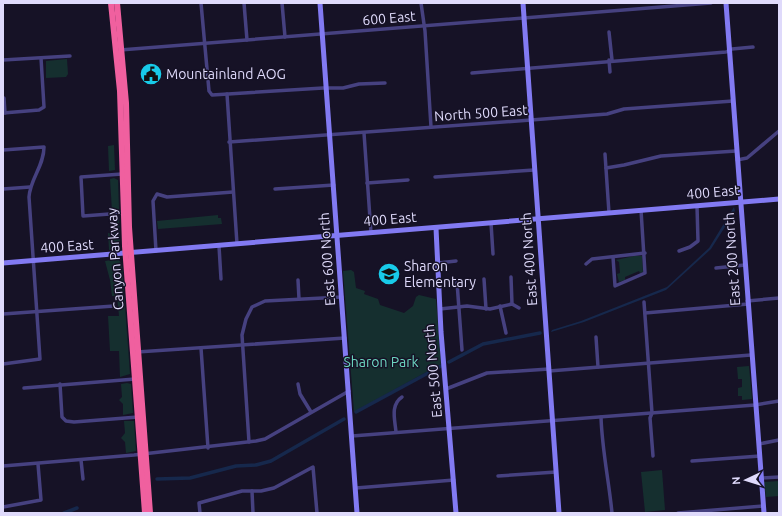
<svg xmlns="http://www.w3.org/2000/svg" width="782" height="516" font-family="Ubuntu,sans-serif">
	<rect width="100%" height="100%" fill="#161226"/>
	<!-- green -->
	<g fill="#152f2f">
		<path d="M67,59L68,74L66,77L46,78V61Z"/>
		<path d="M114,145L115,170L109,171L108,146Z"/>
		<path d="M114,178L118,180L119,209L112,211L110,179Z"/>
		<path d="M218,215V218H221L222,224L158,229L157,221Z"/>
		<path d="M113,218H119L120,247L118,249L109,250L108,233H114Z"/>
		<path d="M634,256H642L643,272L640,273L639,271L625,277V280L619,282L617,274L620,273L619,262L616,260Z"/>
		<path d="M118,259L122,264L130,374L120,377L119,351H110L108,316H119L117,296H112L110,280L105,261Z"/>
		<path d="M351,270L354,272L356,288L365,291L364,294L378,299L380,305L404,313L413,306L416,297L419,295L436,299L441,364L354,412L343,271Z"/>
		<path d="M749,366L752,399L742,400V396H738V388L742,387V379H738L737,367Z"/>
		<path d="M127,383L131,384L133,413L123,415V404L119,400L122,397L121,384Z"/>
		<path d="M124,421H134L136,451L126,453L125,442L121,438L125,433Z"/>
		<path d="M662,470L665,510L645,512L641,472Z"/>
		<path d="M779,481V496L766,497L764,482Z"/>
	</g>
	<!-- water -->
	<path fill="#16284c" d="M734,207L735,211L711,249L666,290L584,322L551,332L552,330L581,321L667,287L709,248Z"/>
	<g fill="none" stroke-linecap="round" stroke-linejoin="round">
		<!-- canal -->
		<g stroke="#16284c" stroke-width="3.5">
			<path d="M449,362L483,344L540,333"/>
			<path d="M356,412L441,366"/>
			<path d="M157,479L190,478L236,466L256,465L271,461L344,419"/>
			<path d="M64,513L77,508"/>
		</g>
		<!-- street -->
		<g stroke="#464180" stroke-width="3.5">
			<path d="M201,3L209,91L212,95L323,88H343L359,84L385,83"/>
			<path d="M244,3L247,40"/>
			<path d="M282,3L285,37"/>
			<path d="M421,3L425,31L431,127"/>
			<path d="M609,32L612,60"/>
			<path d="M120,50L711,3"/>
			<path d="M3,60L70,56"/>
			<path d="M609,60L610,72"/>
			<path d="M472,73L726,52L732,49L753,47"/>
			<path d="M227,94L237,244"/>
			<path d="M4,98L5,113"/>
			<path d="M3,113L39,110L44,107L41,58"/>
			<path d="M364,133L371,233"/>
			<path d="M229,142L531,120L607,114L624,109L733,101"/>
			<path d="M3,150L44,147C44,166 30,179 29,197L40,359L3,364"/>
			<path d="M605,154L609,213"/>
			<path d="M737,160L747,158L779,131"/>
			<path d="M606,168L624,165L661,156L736,151"/>
			<path d="M122,174L81,177L83,216L123,213"/>
			<path d="M435,177L534,170"/>
			<path d="M367,183L408,180"/>
			<path d="M3,189L30,187"/>
			<path d="M275,189L334,185"/>
			<path d="M491,223L493,254"/>
			<path d="M219,246L221,279"/>
			<path d="M156,251L153,201L157,194L167,197L233,192"/>
			<path d="M679,251L690,247L698,241L697,206"/>
			<path d="M613,257L615,286L645,273L641,210"/>
			<path d="M438,263L456,261"/>
			<path d="M586,264L592,259L645,253"/>
			<path d="M716,268L745,265"/>
			<path d="M511,277L512,304"/>
			<path d="M484,279L486,309"/>
			<path d="M298,280L299,299"/>
			<path d="M457,282L462,350"/>
			<path d="M747,301L779,298"/>
			<path d="M644,302L652,413L650,418L653,456"/>
			<path d="M500,306L506,333"/>
			<path d="M440,309L467,306L490,309L512,304L519,308"/>
			<path d="M645,313L748,304"/>
			<path d="M3,314L114,306"/>
			<path d="M596,337L598,367"/>
			<path d="M201,348L208,448"/>
			<path d="M137,352L345,338"/>
			<path d="M549,371L751,355"/>
			<path d="M60,384L62,417L66,421L74,422L138,417"/>
			<path d="M298,384L300,394L311,412"/>
			<path d="M24,388L135,379"/>
			<path d="M446,389L487,373L549,369"/>
			<path d="M601,417C602,450 609,481 612,513"/>
			<path d="M396,432C395,420 390,405 402,397"/>
			<path d="M352,436L755,405L779,401"/>
			<path d="M249,442L242,335L246,319L252,307L265,301L342,297"/>
			<path d="M759,444L779,440"/>
			<path d="M81,460L83,479"/>
			<path d="M692,461L760,456"/>
			<path d="M3,466L134,455L256,441L265,439L349,391"/>
			<path d="M498,476L556,472"/>
			<path d="M761,478L779,477"/>
			<path d="M356,488L454,480"/>
			<path d="M252,491L253,513"/>
			<path d="M3,507L41,500L38,464"/>
			<path d="M200,513L199,503L242,491H261L274,488L313,467L317,513"/>
			<path d="M678,513L763,506"/>
		</g>
		<!-- secondary -->
		<g stroke="#827af2" stroke-width="5">
			<path d="M320,3L357,513"/>
			<path d="M523,3L559,513"/>
			<path d="M726,3L764,513"/>
			<path d="M436,228L441,332L456,513"/>
			<path d="M3,263L779,199"/>
		</g>
		<!-- highway -->
		<g stroke="#f0609f" stroke-width="6">
			<path d="M111,3L120,91L125,246L145,513"/>
			<path d="M117,3L126,103L129,227L150,513"/>
		</g>
	</g>
	<!-- icons -->
	<defs>
		<g id="civic-disc" transform="scale(1.15)"><circle r="9.5" fill="#18cbe9" stroke="#161226"/><path d="M-.6-6.5H3V-4.5H.6V-3L4-1V1h2V6H-6V1h2V-1L-.6-3ZM-1.2 2.5V6h2.4V2.5Z" fill="#111"/></g>
		<g id="school-disc" transform="scale(1.15)"><circle r="9.5" fill="#18cbe9" stroke="#161226"/><path d="M0-5L7-2L0 1L-7-2ZM-4 1L0 2.5L4 1V4Q0 6-4 4Z" fill="#111"/></g>
	</defs>
	<g fill-rule="evenodd">
		<use href="#civic-disc" x="151" y="74"/>
		<use href="#school-disc" x="389" y="274"/>
	</g>
	<g text-anchor="middle" stroke-width="3" stroke-linejoin="round" paint-order="stroke">
		<!-- street labels -->
		<g font-size="14" fill="#dfdafb" stroke="#161226">
			<text transform="translate(389 18) rotate(-5)" y="5">600 East</text>
			<text transform="translate(481 113) rotate(-4)" y="5">North 500 East</text>
			<text transform="translate(713 192) rotate(-5)" y="5">400 East</text>
			<text transform="translate(390 219) rotate(-5)" y="5">400 East</text>
			<text transform="translate(67 246) rotate(-4)" y="5">400 East</text>
			<text transform="translate(115 259) rotate(-94)" y="5">Canyon Parkway</text>
			<text transform="translate(327 259) rotate(-94)" y="5">East 600 North</text>
			<text transform="translate(529 259) rotate(-94)" y="5">East 400 North</text>
			<text transform="translate(732 259) rotate(-94)" y="5">East 200 North</text>
			<text transform="translate(433 371) rotate(-95)" y="5">East 500 North</text>
		</g>
		<!-- poi labels -->
		<g font-size="14" fill="#dfdafb" stroke="#161226" text-anchor="start">
			<text x="166" y="79">Mountainland AOG</text>
			<text x="404" y="271">Sharon<tspan x="404" dy="16">Elementary</tspan></text>
		</g>
		<!-- park labels -->
		<g font-size="14" fill="#6cd5c0" stroke="#161226">
			<text x="381" y="367">Sharon Park</text>
		</g>
	</g>
	<!-- border -->
	<rect width="782" height="516" fill="none" stroke="#dfdafb" stroke-width="8"/>
	<!-- north arrow -->
	<g transform="translate(746 480) rotate(266)" stroke="#161226" stroke-width="3" paint-order="stroke">
	<path d="M0-3L7 15L0 10L-7 15Z" fill="#dfdafb"/>
	<text y="-6" font-size="11" font-weight="bold" text-anchor="middle" fill="#dfdafb">N</text>
	</g>
</svg>
